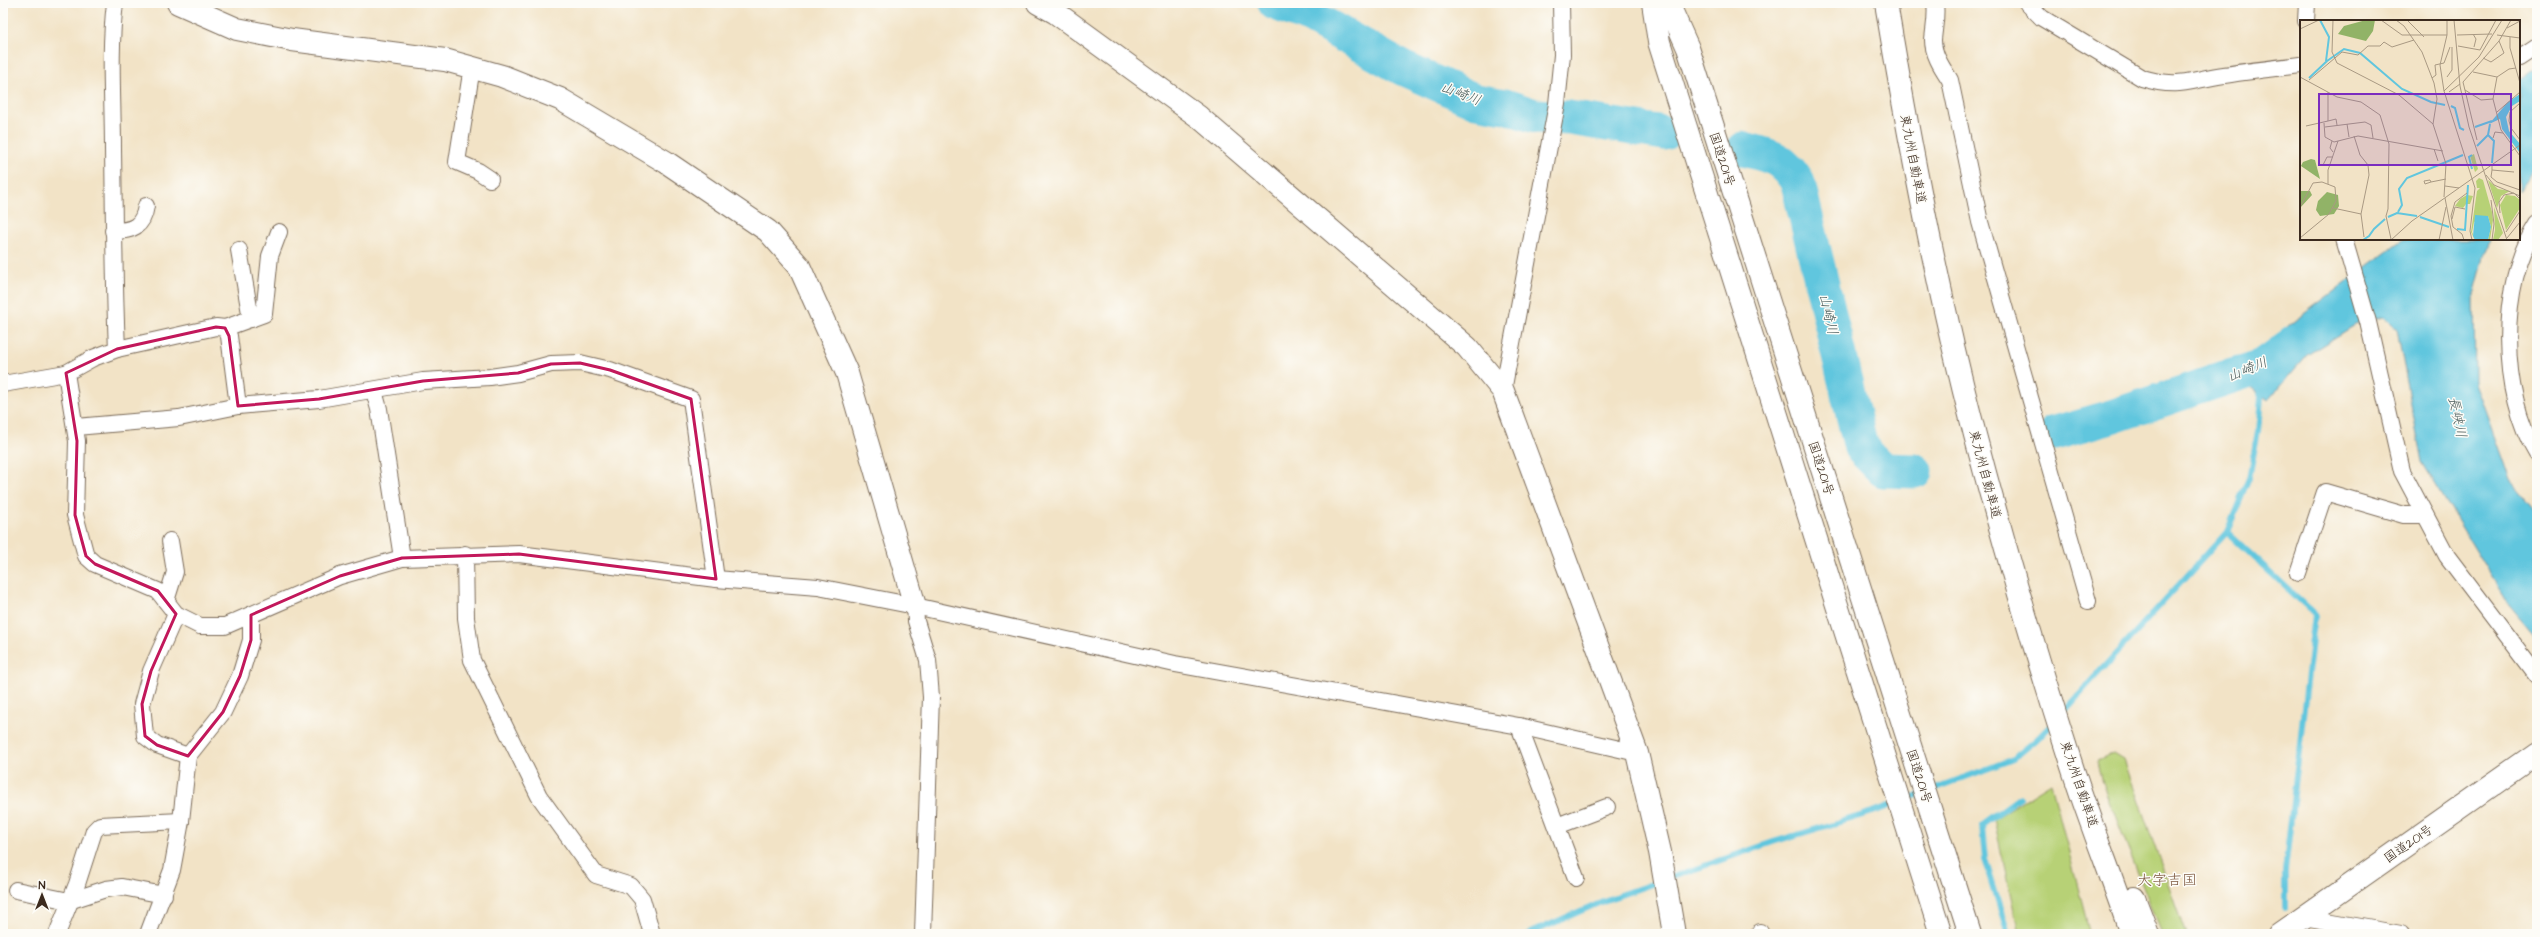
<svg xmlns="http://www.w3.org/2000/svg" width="2540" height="937" font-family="'Architects Daughter','Klee One',sans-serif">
	<rect width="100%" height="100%" fill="#fdfcf7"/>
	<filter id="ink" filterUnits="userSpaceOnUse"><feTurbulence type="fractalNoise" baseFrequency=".025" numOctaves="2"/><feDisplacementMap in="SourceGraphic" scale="8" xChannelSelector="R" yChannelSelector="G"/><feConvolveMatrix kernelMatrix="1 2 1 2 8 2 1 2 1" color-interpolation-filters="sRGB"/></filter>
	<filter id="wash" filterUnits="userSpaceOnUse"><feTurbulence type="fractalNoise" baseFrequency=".012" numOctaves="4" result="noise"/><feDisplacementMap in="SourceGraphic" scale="16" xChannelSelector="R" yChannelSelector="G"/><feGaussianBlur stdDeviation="0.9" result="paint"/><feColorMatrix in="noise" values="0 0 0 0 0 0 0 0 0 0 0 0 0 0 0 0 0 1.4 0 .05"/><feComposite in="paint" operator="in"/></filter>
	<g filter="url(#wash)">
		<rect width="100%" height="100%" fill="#f2e3c6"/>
		<!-- green -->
		<g fill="#b7d176" stroke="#797e4a">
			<path d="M2114,754L2124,760L2186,934H2162L2101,780L2097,761Z"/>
			<path d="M2051,783L2090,934H2019L1994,819Z"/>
		</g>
		<!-- water -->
		<g fill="#61c6de" stroke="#4e787e">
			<path d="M2537,68V167L2519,191V81Z"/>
			<path d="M2404,239H2489L2474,294L2475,383L2510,480L2537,513V638L2507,602L2422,462L2397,329L2382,316L2355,325L2307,355L2268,400L2250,386L2257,361L2289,325Z"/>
		</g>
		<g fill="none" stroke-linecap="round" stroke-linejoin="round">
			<!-- stream -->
			<g stroke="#61c6de" stroke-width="6">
				<path d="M2227,532L2315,614L2285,871V907"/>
				<path d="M2060,715L2227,532L2249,478L2258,431L2262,386"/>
				<path d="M1529,934L1603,901L1773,842L1873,812L2013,759L2036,740L2054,722"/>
				<path d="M2008,934L1985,859L1982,825L2019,798"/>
			</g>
			<!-- river -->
			<g stroke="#61c6de" stroke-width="35">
				<path d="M1275,3L1311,17L1402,68L1476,101L1505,106L1535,116L1569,118L1664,133"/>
				<path d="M1744,149C1772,156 1783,158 1798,183L1861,448L1883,470L1915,471"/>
				<path d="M2055,433L2108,418L2262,366L2294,343"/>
			</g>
		</g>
	</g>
	<g filter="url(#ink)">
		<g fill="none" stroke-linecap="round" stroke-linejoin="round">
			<!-- street casing -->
			<g stroke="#7b6b59" stroke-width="18">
				<g id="street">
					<path d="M1935,3C1937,16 1934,27 1933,40C1933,55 1943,69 1950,80L1980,222L2088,601"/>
					<path d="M2027,3L2042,18L2142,78C2179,89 2189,80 2224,75C2250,71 2275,68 2301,65"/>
					<path d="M2306,21L2307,3"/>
					<path d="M2519,58L2537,46"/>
					<path d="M472,67L457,162L478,171L490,179"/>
					<path d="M2537,224C2498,285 2499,393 2537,454"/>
					<path d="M113,231C132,231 143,227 146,206"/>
					<path d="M2344,239L2368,322L2402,471L2447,556L2537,675"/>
					<path d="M239,250L251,319"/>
					<path d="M225,328L264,314L270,256L279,232"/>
					<path d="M117,349L216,327L225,328L229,336L238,406"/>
					<path d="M66,373L77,441L75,515L86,556L95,564L158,591L176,614L200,626H225L340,576L402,558L519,554L716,579L818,587L915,606L1175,664L1519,726L1637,753"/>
					<path d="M3,384L66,373L93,358L117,349C114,282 114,216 113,149C113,100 109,52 115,3"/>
					<path d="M374,391L379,409L402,558"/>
					<path d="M1503,391L1557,104L1562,55L1561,3"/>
					<path d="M76,427L179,418L238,406L319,399L423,381L490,377L518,373L551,364L580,363L610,370L691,399L716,579"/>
					<path d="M465,554L466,618L472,660L539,796L596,875L631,886L642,899L652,934"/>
					<path d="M2298,573L2325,492L2404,515H2425"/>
					<path d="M166,601L175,572L170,541"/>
					<path d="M915,606L916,621L928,660L931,697L923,934"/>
					<path d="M176,614L151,671L142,704L145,736L157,745L188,756"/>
					<path d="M1519,726L1576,878"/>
					<path d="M1557,826L1607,807"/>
					<path d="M16,890L69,901L106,889L122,887L164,895"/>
					<path d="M2304,917L2401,934"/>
					<path d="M1760,932V934"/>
					<path d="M57,934L77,884L94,831L100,825L181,821"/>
					<path d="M148,934L172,870L181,821L188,756L223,712L240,676L251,640V615"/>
				</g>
			</g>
			<!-- secondary casing -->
			<g stroke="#7b6b59" stroke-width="24">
				<g id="secondary">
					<path d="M178,3L237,29L292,40L445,60L502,76L560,99L666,162L768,231L799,266L847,373L915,606"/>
					<path d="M1038,3L1056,13L1199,117L1467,347L1503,391L1637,753L1660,852L1674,934"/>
				</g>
			</g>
			<!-- highway casing -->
			<g stroke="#7b6b59" stroke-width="24">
				<g id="highway">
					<path d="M1653,3L1659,42L1941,934"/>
					<path d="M1668,3L1688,48L1970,934"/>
					<path d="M1886,3C1910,148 1938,293 1975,435C2005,550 2039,665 2076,779C2093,831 2114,882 2131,934"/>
					<path d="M2134,898L2148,934"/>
					<path d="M2280,934L2537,753"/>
				</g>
			</g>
			<!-- street -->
			<use href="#street" stroke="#fff" stroke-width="16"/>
			<!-- secondary -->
			<use href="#secondary" stroke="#fff" stroke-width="22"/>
			<!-- highway -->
			<use href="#highway" stroke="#fff" stroke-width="22"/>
		</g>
	</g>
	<!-- marked area -->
	<path fill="none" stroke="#c2185b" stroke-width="3" stroke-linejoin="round" d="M216,327L225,328L229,336L238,406L319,399L423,381L518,373L551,364L580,363L610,370L691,399L716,579L519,554L402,558L340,576L251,615V640L240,676L223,712L188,756L157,745L145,736L142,704L151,671L176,614L158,591L95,564L86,556L75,515L77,441L66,373L117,349Z"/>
	<g text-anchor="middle" stroke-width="3" stroke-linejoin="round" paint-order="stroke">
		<!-- street labels -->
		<g font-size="13" fill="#3b2a1e" stroke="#fdfcf7">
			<text transform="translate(1723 159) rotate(72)" y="5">国道201号</text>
			<text transform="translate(1914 159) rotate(79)" y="5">東九州自動車道</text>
			<text transform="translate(1822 468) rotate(72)" y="5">国道201号</text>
			<text transform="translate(1986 474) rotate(75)" y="5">東九州自動車道</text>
			<text transform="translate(1920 776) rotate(72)" y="5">国道201号</text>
			<text transform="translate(2080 784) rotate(71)" y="5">東九州自動車道</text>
			<text transform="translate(2408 843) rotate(-35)" y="5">国道201号</text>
		</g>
		<!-- water labels -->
		<g font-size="14" font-style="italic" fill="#465958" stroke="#fdfcf7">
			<text transform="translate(1461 93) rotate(21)" y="5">山崎川</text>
			<text transform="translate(1829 314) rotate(77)" y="5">山崎川</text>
			<text transform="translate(2247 369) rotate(-23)" y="5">山崎川</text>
			<text transform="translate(2458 417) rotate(78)" y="5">長峡川</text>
		</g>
		<!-- quarter labels -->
		<g font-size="15" fill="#7d5941" stroke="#fdfcf7">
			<text x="2167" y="885">大字吉国</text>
		</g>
	</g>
	<!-- overview -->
	<g transform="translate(2300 20)">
		<rect width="220" height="220" fill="#f2e3c6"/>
		<path d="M174,134L178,149L175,152L170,136ZM179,158L183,160L192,192L193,200L190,220H188L191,207L188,196L174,202L172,212L175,220L171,212L177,171L180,168H177L176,161ZM188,160L198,169L210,171L201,176L197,188ZM167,175L173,176L170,184H166L163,188L155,186L160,179ZM206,175L215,176L220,180V188L206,210L200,185ZM194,187L203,213L198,220H193L195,210Z" fill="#b7d176"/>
		<path d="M66,0H75L73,11L66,21L38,14L44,6ZM11,139L15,140L20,159L1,146L3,142ZM0,171H10L12,175L0,188ZM27,172L38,175L39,186L34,194L20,196L16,190L18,181Z" fill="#91b367"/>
		<path d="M220,74V81L212,86L206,97L209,111L220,124V133L202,109L200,99L189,104L208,82ZM175,195L188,196L191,207L188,220H175L173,216Z" fill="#61c6de"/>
		<path fill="none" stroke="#61c6de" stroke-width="2" d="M20,0L29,17L26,41M27,41L44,29L60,33L102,69L131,82L145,85M9,58L27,41M151,86L155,88L160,108L164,110M175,107L192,101M188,115L194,121L192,143M177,126L188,115L190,104M172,135L169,137L172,149M98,192L102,185L99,169L107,158L163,135M88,197L97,193L117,196M120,197L149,207M157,209L165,210L168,165M63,220L69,216L74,209L85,199"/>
		<path fill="none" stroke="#a99983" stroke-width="1" d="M33,0L32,32L37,43L99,75L133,104L146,144L144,177M81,0L102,15H147M96,0L104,6L122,32L134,63L137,79L133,104M107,0L124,17M154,0L160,66L169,107L207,220M207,8L220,1M0,9L19,0M173,14L176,19L174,27M157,15L192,14M197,15L220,18M210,17V28L220,63M158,26L180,30L196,0M183,38L191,42L204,33L199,21L211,0M173,52L197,57L209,49L216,48M0,57L37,77L61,82L80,95L89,124L88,189L86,196L91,219M147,57L152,50V27M197,57L193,79L201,110L220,136M132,58L136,55L135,45L144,43L150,27M9,60L42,32L58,35L68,26H80L84,22L92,27L114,20M165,70L181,80L193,79M144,71L140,45L147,15V0M144,71L175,168L170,211L172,220M144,71L179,37L202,0M149,72L160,64M220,83L210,92L209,101L211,108L220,120M197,92L220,72M28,101L36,99L37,105M24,103L25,117L34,122L58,116L143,131M47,104L49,117M6,106L28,101V72M25,107L65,102L71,105L73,118M54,116L60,135L68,145L69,155L61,194M193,118L195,112L203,113M177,120L163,62L199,21M32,121L30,128L33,132M134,129L138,141M23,145L27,137H33M192,146V150L214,152M192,150L191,157L197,162L220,170M186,155L194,165L220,176M131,162L125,164L124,161L130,160L131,162L146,159M28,164V150L38,121M145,166L159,168M145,178L153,220M191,180L194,204L192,220M0,187L13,163L22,162L35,167L36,181L29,194L0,218M33,188L61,194L64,217M200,193L199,182L204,175L214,173L220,179M152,199L155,187L165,189M153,207L151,196L155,182L167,173M153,207L162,214L164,220M206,212L220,191M207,218L220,202M91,220L112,201L220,125M139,220L146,187"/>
		<path fill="#7b2cbf" fill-opacity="0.15" stroke="#7b2cbf" stroke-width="2" d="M19,74H211V145H19Z"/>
		<rect width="220" height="220" fill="none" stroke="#3b2a1e" stroke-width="2"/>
	</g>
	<!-- margin -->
	<rect width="2540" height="937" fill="none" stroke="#fdfcf7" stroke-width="16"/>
	<!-- north arrow -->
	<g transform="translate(42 895)" stroke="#fdfcf7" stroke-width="3" paint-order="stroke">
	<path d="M0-3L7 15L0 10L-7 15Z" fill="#3b2a1e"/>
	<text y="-6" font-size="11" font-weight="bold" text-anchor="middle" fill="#3b2a1e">N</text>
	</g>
</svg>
